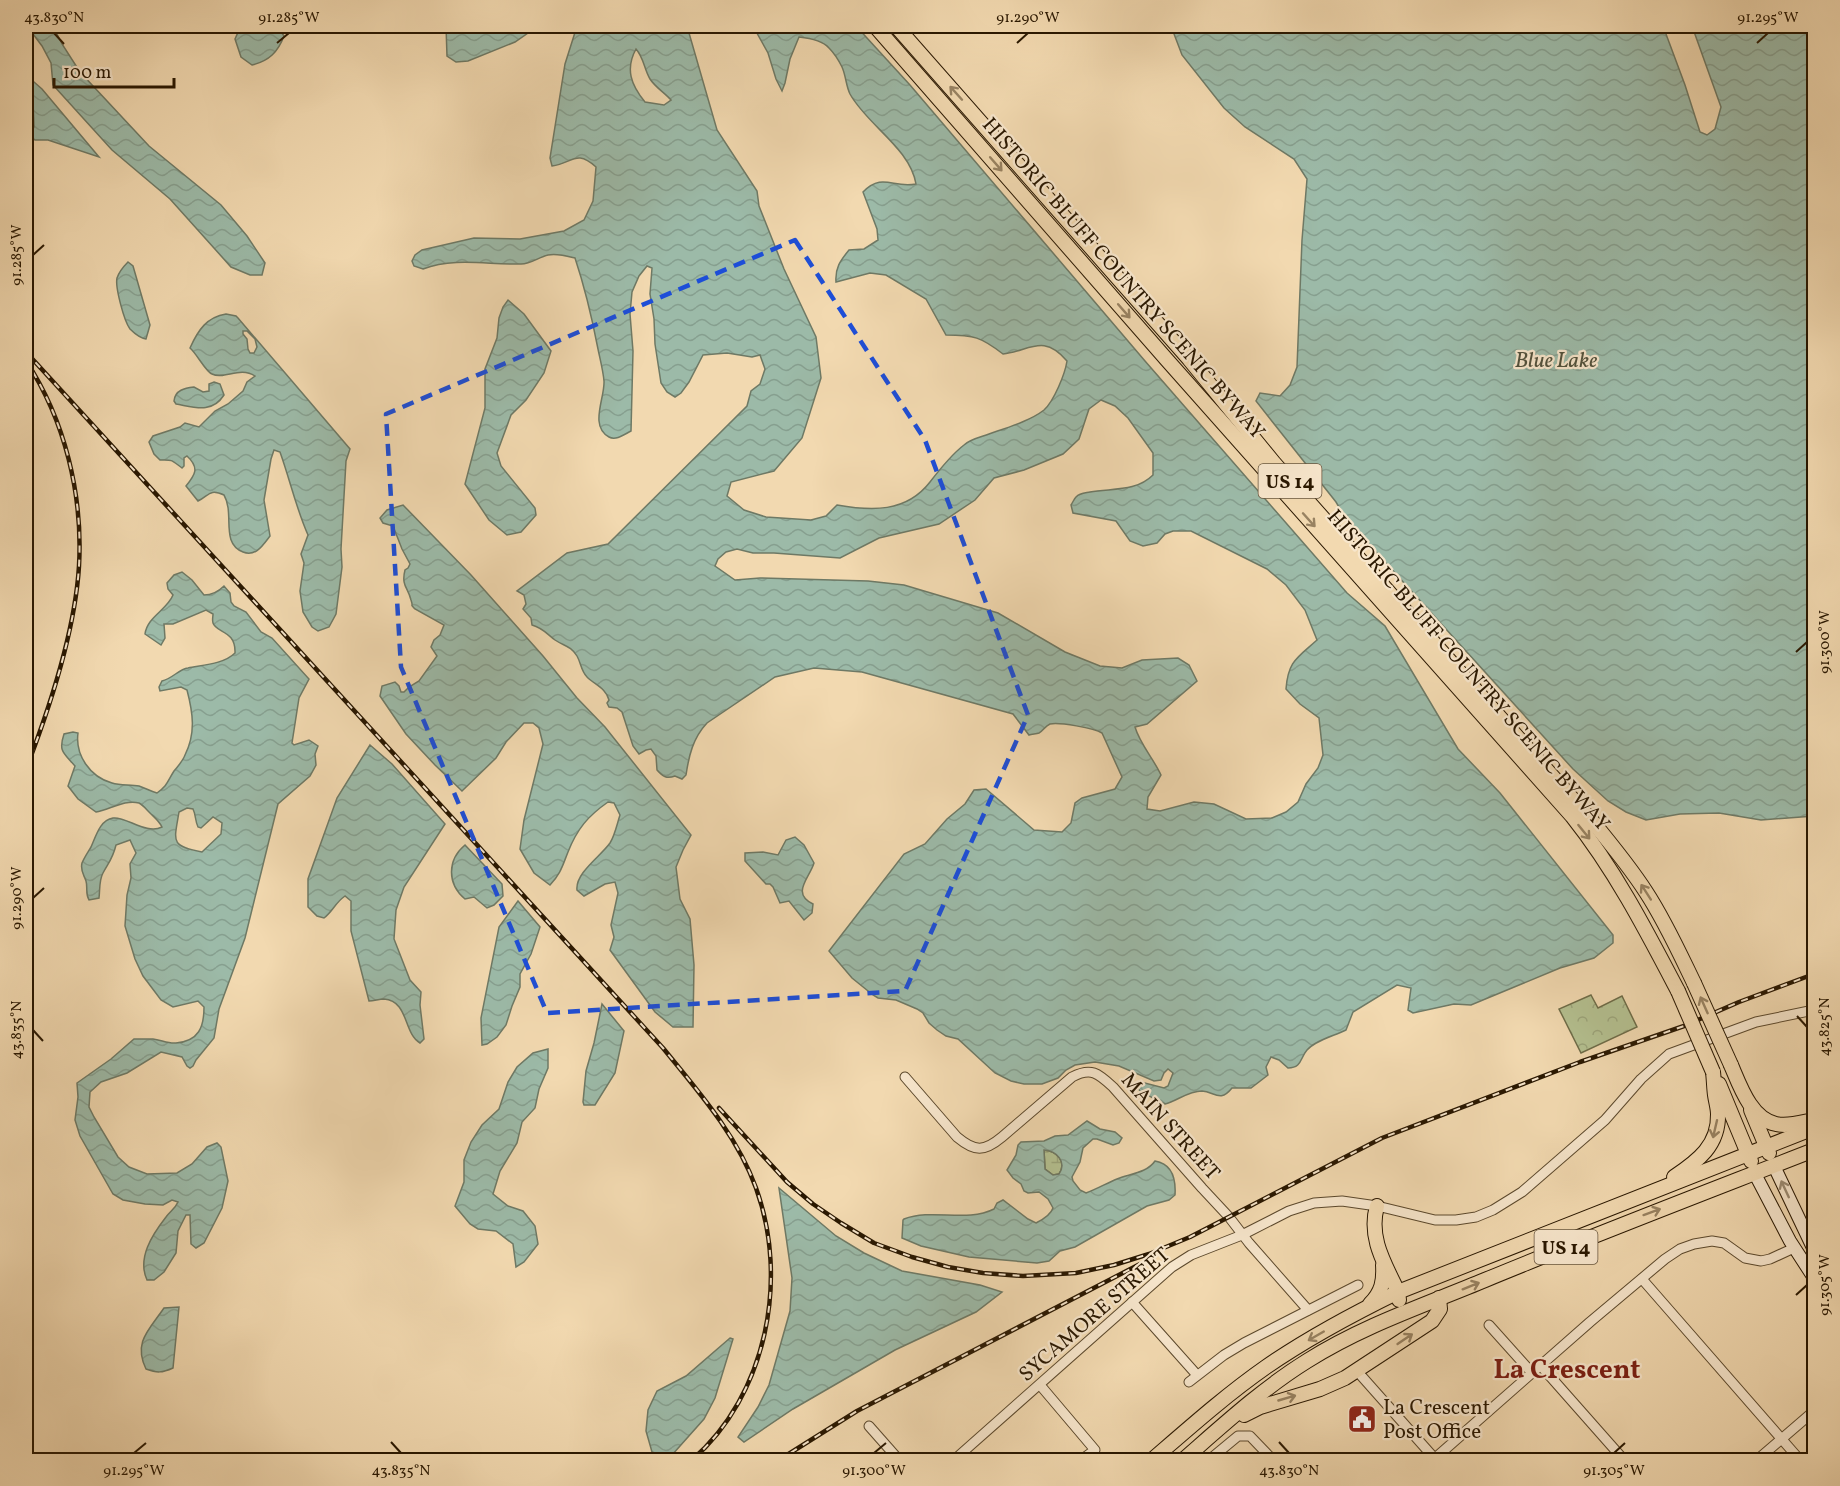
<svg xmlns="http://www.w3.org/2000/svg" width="1840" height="1486" font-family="Vollkorn,serif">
	<defs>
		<pattern id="forest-crowns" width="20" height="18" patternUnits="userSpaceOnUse" patternTransform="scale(1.5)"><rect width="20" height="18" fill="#b4c090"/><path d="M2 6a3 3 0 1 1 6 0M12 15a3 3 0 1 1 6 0" fill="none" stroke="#9ba47a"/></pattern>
		<pattern id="wetland-marsh" width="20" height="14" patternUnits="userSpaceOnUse" patternTransform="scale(1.5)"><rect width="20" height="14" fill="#b4c090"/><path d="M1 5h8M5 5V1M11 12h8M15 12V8" fill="none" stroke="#9ba47a"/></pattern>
		<pattern id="water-waves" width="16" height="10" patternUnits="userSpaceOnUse" patternTransform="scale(1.5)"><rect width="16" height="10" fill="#9cbaa8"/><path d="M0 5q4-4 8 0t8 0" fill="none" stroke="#869f8f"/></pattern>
	</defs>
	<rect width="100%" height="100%" fill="#f2d9b0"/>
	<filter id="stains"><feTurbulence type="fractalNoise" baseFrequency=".00333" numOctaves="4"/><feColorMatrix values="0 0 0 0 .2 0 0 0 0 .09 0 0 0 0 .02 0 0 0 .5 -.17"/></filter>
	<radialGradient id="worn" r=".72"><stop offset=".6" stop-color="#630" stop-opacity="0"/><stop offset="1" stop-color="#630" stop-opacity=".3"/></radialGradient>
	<!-- forest -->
	<path fill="url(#forest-crowns)" stroke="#6e6c48" stroke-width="1.5" d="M1591,995L1598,1008L1622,996L1637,1027L1581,1053L1559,1009Z"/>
	<!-- wetland -->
	<path fill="url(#wetland-marsh)" stroke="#6e6c48" stroke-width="1.5" d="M1044,1150C1057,1151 1067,1162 1059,1174L1053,1175L1045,1169Z"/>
	<!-- water -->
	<g fill="url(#water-waves)" stroke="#6e7965" stroke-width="1.5" fill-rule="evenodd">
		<path d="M27,26H53L62,44L80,72L149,146L221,205L247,236L265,263L262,275H250L231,267L170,199L112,150L53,85L51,63L42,46Z"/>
		<path d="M247,26C264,25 274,20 284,36C278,52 269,61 252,65L241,57L235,39L239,30Z"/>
		<path d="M446,26H538L515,42L468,61L456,62L447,56Z"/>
		<path d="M577,26H687L717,130L757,191L759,206L784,269L816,337L821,378L802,438L774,471L731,482L727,496L744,510L766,517L811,520L826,516L837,505C871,511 906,513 930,482C940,469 951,455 964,445C970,439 981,437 989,434C1006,428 1030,421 1044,410C1054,401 1065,374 1067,361C1043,333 1030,351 1003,354C981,337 974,335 946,335L926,299L886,275L870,273L836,282C835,268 840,261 849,250L864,249L878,240L877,229L863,192C883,172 893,189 916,184C910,148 867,125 850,94C846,86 846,76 842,67C839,61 834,53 829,48C822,40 809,38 799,37L790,59L785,83L782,91L776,79L768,53L753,26H856L910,85L1145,361L1347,593L1385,626L1458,749L1500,793L1613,935V943L1594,958L1560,968L1471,1005L1454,1004L1413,1013L1408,1010L1411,988L1397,985L1353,1012L1346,1030C1334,1036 1316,1040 1307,1050C1300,1058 1302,1068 1288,1068L1279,1060L1271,1057L1266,1067L1268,1075L1251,1088H1232C1220,1103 1215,1092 1202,1091C1188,1091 1177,1101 1165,1104L1141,1092L1135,1085L1141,1082L1164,1088L1168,1086L1173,1073L1168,1069L1164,1073L1161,1080L1154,1081L1119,1066L1095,1062L1075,1065L1066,1070L1058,1078L1042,1084H1024L1011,1081L995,1073L958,1039L946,1036L937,1030L929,1023L923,1013L917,1009L896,1000L878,998L873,995L852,978L829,951L904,854L925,844L947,819L965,804L974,790L986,789L1034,830L1062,832L1071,823L1075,803L1082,798L1115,789L1122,777L1102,733C1094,728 1059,722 1050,724C1045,726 1043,731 1039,733C1036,734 1032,734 1029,735L1013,714L862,672L814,668L775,677L707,723C693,738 689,755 686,775L682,779L675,776C667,779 663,777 657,770L656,756L651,749L646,750L639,754L633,746L622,712L617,708L609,707L607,703L609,700C606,688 595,685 587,677C581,671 581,663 577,656C571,646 564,646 555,640C547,634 543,628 532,625L531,618L523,609L526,604L524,595L517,591L567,553L608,544L747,406L751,391L760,384L765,369L760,355L752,357L727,353L703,355L689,382L681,393L675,397L667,392L661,383L655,344L654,319L650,294L652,268L647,266L639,276L632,292L630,314L633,351L631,431C625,434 616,441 609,437C589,426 605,398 604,381C603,370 600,359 598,349C592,318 585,288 575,258C567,256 557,253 548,255C539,257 531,264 521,264C488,265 455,257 423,269L414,266L412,261L415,255L422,250L474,238L520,239L564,231L584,220L593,201L596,167C576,149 573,163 552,166L550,158L565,64ZM636,49C644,58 644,69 650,79C655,87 665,93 671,100L664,105L645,102C631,85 625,69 636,49ZM1101,400L1115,406L1128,418L1153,453V475C1136,492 1112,488 1090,492C1086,493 1080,493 1076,497C1074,499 1073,502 1071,505L1073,513L1116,521L1130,541L1143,546L1157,543L1165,534L1173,531H1191L1267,569L1286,585L1305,610L1317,640C1297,658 1288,661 1286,689L1300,704L1319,718L1323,755L1318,768L1306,784L1298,802L1286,812L1272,818L1246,819L1214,804L1194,802L1160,811L1147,809L1148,797L1161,775C1153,758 1140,744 1135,727L1147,724L1197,681L1189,665L1178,658L1142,660L1122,668L1100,666L1065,652L998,613L904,585L868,581L760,578L735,580L715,566L718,559L726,552L737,549L753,553H774L840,558L879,538L939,524L975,500L994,478L1024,470L1063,454L1079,439L1089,409Z"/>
		<path d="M1171,26H1663L1685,85L1700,132L1707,135L1715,129L1721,107L1692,26H1814V816L1761,820L1719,813L1680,814L1646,820L1626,812L1608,801L1573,769L1346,519L1336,502L1256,401L1260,393L1280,396L1290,385L1297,367L1302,240L1307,179L1294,159L1245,127L1224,108L1182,55Z"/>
		<path d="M26,75L42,89L99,157L48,140H35L29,135L34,127L33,102L26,100Z"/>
		<path d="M128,262L133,266L150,325L146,339C140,338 134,333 130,329C124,321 115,287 117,278C119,272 123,267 128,262Z"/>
		<path d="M508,300L524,314L551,351L544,373L526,400L511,415L497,453L501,466L535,508L536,515L521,532L507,535L489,520L465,484L485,408V369L497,338L499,318L503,307Z"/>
		<path d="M226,314L236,316L238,318L350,449L346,461L341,549L342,567L336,614L329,627L318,631L312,627L303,612L300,591L304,563L301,554L308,535C296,508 290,480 280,452L274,450L271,459L264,500L270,536C263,545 256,557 243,552C220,543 235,514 224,495C209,488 209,496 198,501L186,486C195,475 200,468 187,456L184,458V466L182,468C170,459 173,460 160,460L154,454L149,442L153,436L180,427L185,423L199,427L215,411L228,404L243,391L247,382L255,376C240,366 224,380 212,374C206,372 197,354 190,348C198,330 207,317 226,314ZM243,331H247L255,339L257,347L254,353H250L248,349L247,339L243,334Z"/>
		<path d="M214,382L220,384L224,395C212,414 194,407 176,404L174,401C175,390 185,388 194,387L203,392L209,391V384Z"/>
		<path d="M403,505L471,575L543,656L577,698L605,727L691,835L683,850L676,867L680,899L690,919L694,965L693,1027H673L655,1012L610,950L614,937L611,925L618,893L615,882L605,884L584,896L577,890C575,873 601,856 610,843C615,835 617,824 620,815L614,803L608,802C588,816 577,829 568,852C562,867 561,873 550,885L534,873L520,849L524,820L543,744L539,728L533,723H524L506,742L496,758L462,791L435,765L406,734L380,696L382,686L395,682L399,686L401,692H404L409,687L419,681L437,656L431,647L434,640L440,635L444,625L415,609C409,602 414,609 411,600C408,587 401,586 405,570L408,568L410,564L402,549L393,526L383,523L380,518L387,510Z"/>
		<path d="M182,572L192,580L204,595C212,595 218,592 224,586L230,593L231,602L234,606L246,612L261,632L272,638L309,679L299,698L292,743L294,745L309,740L318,746L315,754L316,765L310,776L278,804L245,938L219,1009L214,1038L196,1060L193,1066L190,1068L187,1066L182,1057L161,1052L127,1073L101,1082L90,1092L89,1107L94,1117L118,1157L129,1167L147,1174L177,1173L192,1164L207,1147L217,1143L221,1147L228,1181L222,1208L204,1243L196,1248L191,1244L190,1215H186L178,1231L176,1253L164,1272L154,1280H147C137,1258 152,1235 166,1217C170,1211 175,1209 178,1202L172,1200L163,1205L145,1204L123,1200L113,1194L80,1136L75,1120L78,1097L77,1083L111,1059L134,1039C140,1039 147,1039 153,1039C161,1040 169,1044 176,1043C199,1041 204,1027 204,1007L198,1001L173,1007L161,1000L143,976L135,959L125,926L127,895L131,878L130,864L136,853L130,840L116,845C113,858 109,862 103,873C99,880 100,890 99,898L89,900C85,893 88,888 86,881C84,875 80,871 82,863C84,858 88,852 91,847C96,836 100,820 113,818C126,816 146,835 162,827C159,821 155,818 150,813C146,809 143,805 139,803C125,799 109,810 96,812L78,799L68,786L75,766C64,753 58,752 64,734L73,732L78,733C75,755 90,777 112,783C121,786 131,784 139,786C145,788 150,791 157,793C168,785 167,782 174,771C178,766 183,761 185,755C196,733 193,713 187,690L181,687L160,691L159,687L162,681C172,679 179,669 188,668C203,665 224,664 235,653C236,630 216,633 213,623C212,620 213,617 213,614L206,610L173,624H164L165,638L161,645L145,634C147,617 167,610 173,595L168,589L167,583L174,575ZM187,808L193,809C196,815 195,821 198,827L201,828L213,817L222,823L221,834L202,852C170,846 174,842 179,812Z"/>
		<path d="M370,745L392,764L445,824L404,887L396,910L394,939L410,980L421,992L420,1005L424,1039L420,1043C403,1033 409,1001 384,999C379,999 374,1001 369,1001L351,931V901L345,896C335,903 333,911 324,918L317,916L308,907V879L337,798Z"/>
		<path d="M795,837L804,845L814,863C809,879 791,893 813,904L812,913L804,920L789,901L780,903L773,887L770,884H766L745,861V853L763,852L778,855L786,840Z"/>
		<path d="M465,845L502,884L503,896L494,905L487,908L474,897L465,899C447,884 447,860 465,845Z"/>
		<path d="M518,901L540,927L531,954L520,974V987L512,1006L506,1025L497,1037L487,1044L482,1045L481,1018L499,927Z"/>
		<path d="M602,1004L624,1031L615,1073L595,1105H584L583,1102L586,1071L594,1043Z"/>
		<path d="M548,1049V1068L539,1089L535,1108L522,1122L517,1143L500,1171L493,1194L508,1206L523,1211L535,1226L538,1244L524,1262L516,1267L513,1244L496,1231L478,1229L470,1224L455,1206L464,1182V1160L471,1142L482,1125L499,1109L508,1082L517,1067L533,1053Z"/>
		<path d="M1087,1121L1100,1129L1115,1132L1122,1138L1119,1143L1113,1145L1097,1139H1093L1083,1148L1080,1162L1072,1177L1073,1181L1080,1190L1086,1193C1097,1189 1107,1183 1117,1179C1129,1174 1147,1173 1155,1161C1173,1164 1176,1179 1175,1195L1169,1200L1147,1206L1075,1247L1060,1251L1049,1261L1037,1263L969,1257L921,1246L902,1238L903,1220L904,1219C933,1208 966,1223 994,1209L997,1203L1003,1200L1028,1219L1036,1223C1042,1220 1051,1214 1053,1208L1048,1199L1039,1192L1028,1193L1024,1191L1021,1184L1013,1178L1007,1170L1016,1155L1018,1145L1021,1142L1044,1141L1055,1136L1068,1135ZM1044,1150C1057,1151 1067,1162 1059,1174L1053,1175L1045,1169Z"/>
		<path d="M779,1188L836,1236L864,1253L902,1271L980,1285L1002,1292L976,1312L895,1350L793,1409L744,1442L738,1437L758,1407L769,1385L790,1311L792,1278Z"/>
		<path d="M179,1307L173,1368C162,1373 157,1373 146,1369C133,1342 149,1330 164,1308Z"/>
		<path d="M730,1338L733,1339L715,1398L704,1419L672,1455H661L652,1452L646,1431L648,1410L657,1391L686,1376Z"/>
	</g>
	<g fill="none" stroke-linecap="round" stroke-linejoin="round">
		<!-- street casing -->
		<g stroke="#5b482c" stroke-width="11">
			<g id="street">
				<path d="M1035,26L1037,27"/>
				<path d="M905,1077L957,1137C975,1152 984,1152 1002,1137L1072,1077C1091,1067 1098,1073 1113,1087L1202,1188L1229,1217L1249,1243L1308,1310"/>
				<path d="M1642,1279L1800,1460"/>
				<path d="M1132,1302L1197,1375"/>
				<path d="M1489,1325L1532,1373"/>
				<path d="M1541,1366L1624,1460"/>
				<path d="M1357,1371L1436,1460"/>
				<path d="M1189,1382L1224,1355L1244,1343L1358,1285"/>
				<path d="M1040,1385L1095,1450L1081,1460"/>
				<path d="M869,1426L899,1460"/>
				<path d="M954,1460L1172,1267L1191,1255L1242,1235L1289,1211L1314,1203L1342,1201L1377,1206L1435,1220H1456L1476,1217L1493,1210L1522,1192L1605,1120L1641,1079L1669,1054L1756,1022L1814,1010"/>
				<path d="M1209,1460L1238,1436H1250L1273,1460"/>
				<path d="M1433,1460L1590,1322L1665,1259L1680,1249L1694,1244L1712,1241L1724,1243L1745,1258L1761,1261L1770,1259L1794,1248"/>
				<path d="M1757,1460L1814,1411"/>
			</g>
		</g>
		<!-- secondary casing -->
		<g stroke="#291700" stroke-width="14">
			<g id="secondary">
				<path d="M1774,1166L1814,1250"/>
				<path d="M1755,1174L1790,1241L1814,1278"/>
			</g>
		</g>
		<!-- primary casing -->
		<g stroke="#291700" stroke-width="16">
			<g id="primary">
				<path d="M875,26L1167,360L1572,816C1615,870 1646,930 1678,991"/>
				<path d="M896,26L1189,359L1274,463L1592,821C1611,844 1630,867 1646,892C1665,921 1679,952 1694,983"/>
				<path d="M1731,1065C1740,1086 1751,1119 1776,1124C1788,1127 1803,1122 1814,1120"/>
				<path d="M1719,1084L1751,1161"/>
				<path d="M1751,1110L1769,1153"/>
				<path d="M1674,1177C1698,1161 1719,1145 1718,1114C1718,1108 1716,1102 1715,1095C1714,1088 1714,1080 1713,1072"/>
				<path d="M1377,1206C1368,1238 1385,1264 1398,1292L1399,1300"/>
				<path d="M1370,1304C1382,1292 1384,1281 1383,1265"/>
				<path d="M1244,1415L1260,1407L1320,1389L1345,1378L1432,1321L1440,1309L1439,1298"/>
				<path d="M1152,1460C1189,1428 1226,1395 1266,1367C1308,1338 1353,1314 1398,1292L1814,1128"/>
				<path d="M1183,1460C1222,1426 1262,1389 1307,1361C1362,1326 1425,1305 1485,1280C1594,1235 1704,1193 1814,1150"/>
			</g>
		</g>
		<!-- street -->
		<use href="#street" stroke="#f7e6cc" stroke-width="9"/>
		<!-- secondary -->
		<use href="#secondary" stroke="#f7e6cc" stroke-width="12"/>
		<!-- primary -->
		<use href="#primary" stroke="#f2d9b0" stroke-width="14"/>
		<!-- rail casing -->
		<g stroke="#291700" stroke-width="4.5">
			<g id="rail">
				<path d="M26,352L663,1048C698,1091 737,1135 756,1188C789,1279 767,1395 692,1460"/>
				<path d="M26,769C50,707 75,632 79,566C83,495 65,420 26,361"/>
				<path d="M719,1108L787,1182L813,1204L841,1223L874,1243L912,1257L948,1267L983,1273L1023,1276L1076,1273L1114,1265L1149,1254L1190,1237L1382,1138L1580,1062L1684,1026L1739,1002L1814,974"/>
				<path d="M779,1460L857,1411L1140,1264"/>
			</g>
		</g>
		<!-- rail -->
		<use href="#rail" stroke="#f7e6cc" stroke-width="2" stroke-dasharray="7" stroke-linecap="butt"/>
		<!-- primary-bridge casing -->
		<g stroke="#291700" stroke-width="16" stroke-linecap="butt">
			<g id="primary-bridge">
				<path d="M1694,983L1731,1065"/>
				<path d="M1678,991L1713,1072"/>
			</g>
		</g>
		<!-- primary-bridge -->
		<use href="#primary-bridge" stroke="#f2d9b0" stroke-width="14"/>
	</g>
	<!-- one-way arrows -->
	<defs><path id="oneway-shaft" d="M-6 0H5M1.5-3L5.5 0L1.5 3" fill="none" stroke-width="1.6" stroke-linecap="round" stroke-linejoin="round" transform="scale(1.5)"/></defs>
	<g stroke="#988261">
		<use href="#oneway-shaft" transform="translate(956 93) rotate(-132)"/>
		<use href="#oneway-shaft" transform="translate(996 164) rotate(49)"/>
		<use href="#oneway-shaft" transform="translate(1124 311) rotate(49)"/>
		<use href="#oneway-shaft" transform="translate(1309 520) rotate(48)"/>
		<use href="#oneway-shaft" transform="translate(1584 832) rotate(51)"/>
		<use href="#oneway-shaft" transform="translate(1646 892) rotate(-123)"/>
		<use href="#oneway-shaft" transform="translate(1704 1005) rotate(-114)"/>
		<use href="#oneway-shaft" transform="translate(1715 1129) rotate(103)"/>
		<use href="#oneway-shaft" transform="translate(1652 1212) rotate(-20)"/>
		<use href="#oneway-shaft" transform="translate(1471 1286) rotate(-22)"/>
		<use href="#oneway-shaft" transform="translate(1316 1336) rotate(150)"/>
		<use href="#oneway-shaft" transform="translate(1405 1339) rotate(-34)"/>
		<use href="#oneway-shaft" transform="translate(1287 1398) rotate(-16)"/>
	</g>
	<use stroke="#9a8970" href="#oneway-shaft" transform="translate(1785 1189) rotate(-115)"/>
	<!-- marked area -->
	<path fill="none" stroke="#1d4ed8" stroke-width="4.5" stroke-dasharray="12 8" stroke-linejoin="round" d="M795,240L925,440L1028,715L905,991L547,1013L401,667L386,414Z"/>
	<!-- ticks -->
	<path fill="none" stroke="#291700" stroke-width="2" d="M54,33L64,44M277,43L289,33M1017,43L1028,33M1757,43L1768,33M33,255L44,245M1796,652L1807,642M33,898L44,888M1797,1016L1807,1027M33,1030L43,1041M1796,1295L1807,1285M391,1442L401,1453M1279,1442L1289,1453M134,1453L146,1443M874,1453L886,1443M1614,1453L1625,1443"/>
	<!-- icons -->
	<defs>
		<g id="civic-square" transform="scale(1.5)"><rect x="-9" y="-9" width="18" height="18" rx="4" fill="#8f2418" stroke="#f7e6cc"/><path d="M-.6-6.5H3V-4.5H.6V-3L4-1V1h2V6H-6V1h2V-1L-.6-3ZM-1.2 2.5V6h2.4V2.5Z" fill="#fff"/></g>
	</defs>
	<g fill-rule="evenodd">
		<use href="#civic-square" x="1362" y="1419"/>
	</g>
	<g text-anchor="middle" stroke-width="4.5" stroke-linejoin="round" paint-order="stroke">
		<!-- shield labels -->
		<g fill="#f7e6cc" stroke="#67553d" stroke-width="1.5">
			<rect x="1258.5" y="464" width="63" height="34" rx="4.5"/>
			<rect x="1534.5" y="1230" width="63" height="34" rx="4.5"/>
		</g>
		<g font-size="20" font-weight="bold" fill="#291700">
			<text x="1290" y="488">US 14</text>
			<text x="1566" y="1254">US 14</text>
		</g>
		<!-- street labels -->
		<g font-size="21" fill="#291700" stroke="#f7e6cc">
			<text transform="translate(1124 278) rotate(49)" y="7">HISTORIC BLUFF COUNTRY SCENIC BYWAY</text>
			<text transform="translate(1469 670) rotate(49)" y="7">HISTORIC BLUFF COUNTRY SCENIC BYWAY</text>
			<text transform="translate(1171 1126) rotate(48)" y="7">MAIN STREET</text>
			<text transform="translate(1094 1314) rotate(-41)" y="7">SYCAMORE STREET</text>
		</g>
		<!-- poi labels -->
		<g font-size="21" fill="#291700" stroke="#f7e6cc" text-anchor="start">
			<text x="1383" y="1414">La Crescent<tspan x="1383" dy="24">Post Office</tspan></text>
		</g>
		<!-- water labels -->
		<g font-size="22" font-style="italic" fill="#51503b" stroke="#f7e6cc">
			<text x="1556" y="367">Blue Lake</text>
		</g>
		<!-- district labels -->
		<g font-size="27" font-weight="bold" fill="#7a1f14" stroke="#f7e6cc">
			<text x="1567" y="1378">La Crescent</text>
		</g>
	</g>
	<!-- margin -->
	<rect width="1840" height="1486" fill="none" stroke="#f2d9b0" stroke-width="66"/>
	<!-- scale -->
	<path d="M54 78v9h120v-9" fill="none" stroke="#291700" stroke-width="3"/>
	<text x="63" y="78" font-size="18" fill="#291700" stroke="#f7e6cc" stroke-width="4.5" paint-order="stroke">100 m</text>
	<rect x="33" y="33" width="1774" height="1420" fill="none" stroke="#291700" stroke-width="2"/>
	<g font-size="15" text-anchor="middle" fill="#291700">
		<text x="54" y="22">43.830°N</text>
		<text x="289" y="22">91.285°W</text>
		<text x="1028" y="22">91.290°W</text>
		<text x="1768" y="22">91.295°W</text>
		<text transform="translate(16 255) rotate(-90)" y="5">91.285°W</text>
		<text transform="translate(1824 642) rotate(-90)" y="5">91.300°W</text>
		<text transform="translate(16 898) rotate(-90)" y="5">91.290°W</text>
		<text transform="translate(1824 1027) rotate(-90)" y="5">43.825°N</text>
		<text transform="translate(16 1030) rotate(-90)" y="5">43.835°N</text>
		<text transform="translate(1824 1285) rotate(-90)" y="5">91.305°W</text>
		<text x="134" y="1475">91.295°W</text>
		<text x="401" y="1475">43.835°N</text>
		<text x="874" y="1475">91.300°W</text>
		<text x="1289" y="1475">43.830°N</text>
		<text x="1614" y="1475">91.305°W</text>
	</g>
	<rect width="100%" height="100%" filter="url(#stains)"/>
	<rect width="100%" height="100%" fill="url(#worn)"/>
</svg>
